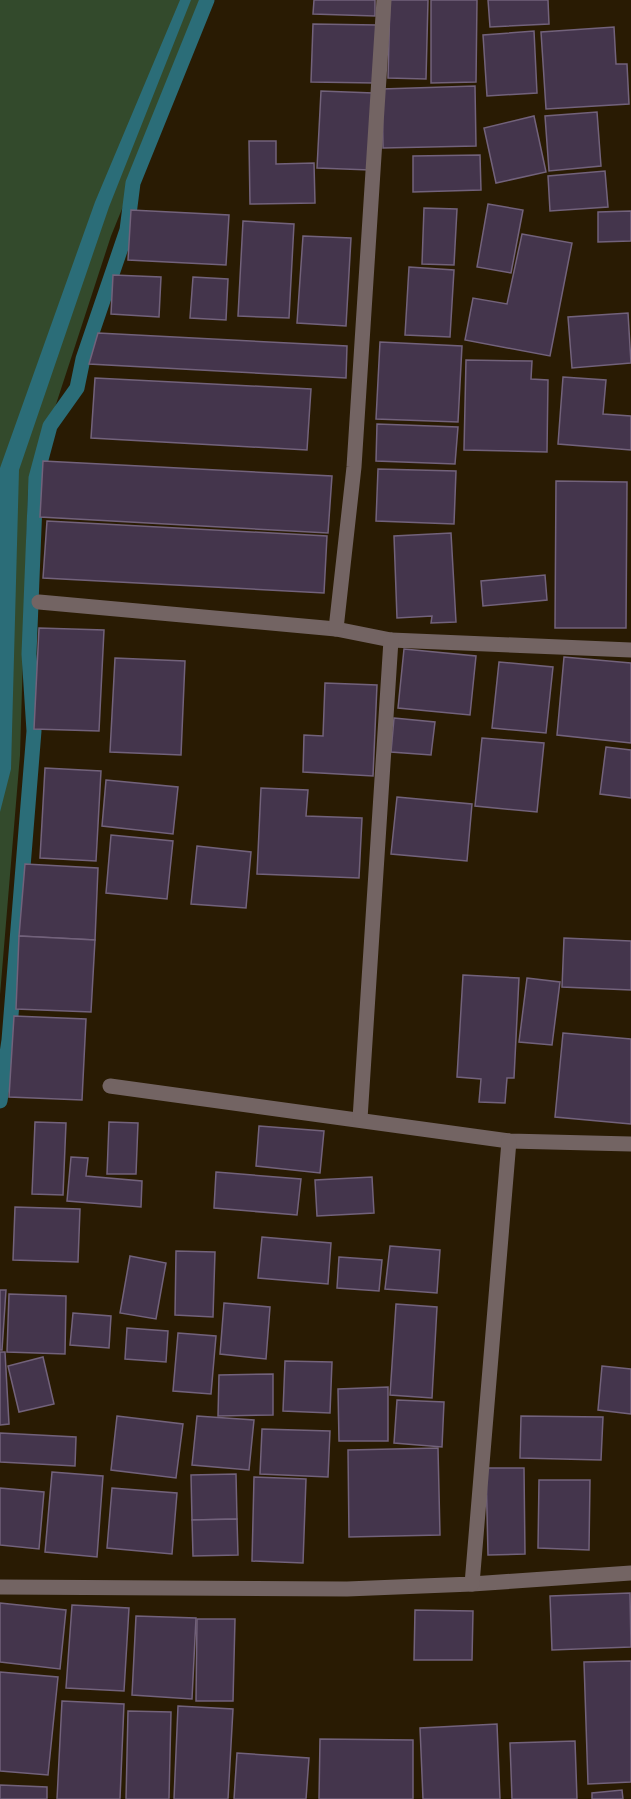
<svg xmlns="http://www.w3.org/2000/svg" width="631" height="1799" font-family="Karla,sans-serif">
	<rect width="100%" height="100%" fill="#291b03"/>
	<!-- green -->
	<path fill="#334a2c" d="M0,0H207L111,236L28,490L20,755L0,995Z"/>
	<!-- water -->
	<path fill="#2b6d78" d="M180,0H191L109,207L19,470L11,769L0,812V468L95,202Z"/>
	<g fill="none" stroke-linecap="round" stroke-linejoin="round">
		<!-- stream -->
		<path stroke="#2b6d78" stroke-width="15" d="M0,1101L9,1040L34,731L29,654L36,478L50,426L77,388L83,359L127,230L133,183L207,0"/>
	</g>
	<!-- building -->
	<g fill="#44354c" stroke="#72627b" stroke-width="1.5">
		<path d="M314,0H375V16L313,14Z"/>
		<path d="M390,0H428L426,79L388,78Z"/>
		<path d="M431,0H477L476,82L431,83Z"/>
		<path d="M488,0H548L549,24L490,27Z"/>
		<path d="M313,24L377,25L375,83L311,82Z"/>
		<path d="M614,27L616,64H627L629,104L546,109L541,32Z"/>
		<path d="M534,31L537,93L487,96L483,35Z"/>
		<path d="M475,86L476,146L383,148L382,89Z"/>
		<path d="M321,91L373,93L370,170L317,168Z"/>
		<path d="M597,112L601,166L549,171L545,116Z"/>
		<path d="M534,116L546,172L496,183L484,128Z"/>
		<path d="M249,141H276V164L314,163L315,203L250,204Z"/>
		<path d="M480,155L481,190L413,192V156Z"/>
		<path d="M605,171L608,207L550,211L548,176Z"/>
		<path d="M488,204L523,210L511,273L477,267Z"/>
		<path d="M424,208L457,209L454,265L422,264Z"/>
		<path d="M131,210L229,215L226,265L128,260Z"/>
		<path d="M631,211V241L598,242V212Z"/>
		<path d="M243,221L294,224L289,318L238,316Z"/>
		<path d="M522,234L572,243L550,356L465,340L473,298L507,304Z"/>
		<path d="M303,236L351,238L346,326L297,323Z"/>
		<path d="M409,267L454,270L450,337L405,335Z"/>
		<path d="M113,275L161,277L159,317L111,314Z"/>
		<path d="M193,277L228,279L226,320L190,318Z"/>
		<path d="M628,313L631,363L572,368L568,317Z"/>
		<path d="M98,333L347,346L346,378L89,364Z"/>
		<path d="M380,342L462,346L458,422L376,419Z"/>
		<path d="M466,360L532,361L531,379L548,380L547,452L464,450Z"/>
		<path d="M563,377L606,380L603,414L631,416V450L558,444Z"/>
		<path d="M95,378L311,389L307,450L91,438Z"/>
		<path d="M377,424L458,427L455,464L376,461Z"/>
		<path d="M43,461L332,476L328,533L40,517Z"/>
		<path d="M378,469L456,471L454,524L376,521Z"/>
		<path d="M556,481L627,482L626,628H555Z"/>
		<path d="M47,521L327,536L324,593L43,578Z"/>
		<path d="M451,533L456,622L431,623L432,616L397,618L394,536Z"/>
		<path d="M545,575L547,600L483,606L481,581Z"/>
		<path d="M39,628L104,630L99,731L34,729Z"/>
		<path d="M404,649L476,656L470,715L398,708Z"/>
		<path d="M564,657L631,663V743L557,735Z"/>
		<path d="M115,658L185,661L181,755L110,752Z"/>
		<path d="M499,662L553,667L546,733L492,728Z"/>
		<path d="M325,683L377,685L373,776L303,772L304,735L323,736Z"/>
		<path d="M394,718L435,722L431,755L391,752Z"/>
		<path d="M482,738L544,743L537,812L475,806Z"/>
		<path d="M606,747L631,750V798L600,794Z"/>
		<path d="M45,768L101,771L96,861L40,858Z"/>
		<path d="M106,780L178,787L173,834L102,826Z"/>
		<path d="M261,788L308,790L306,816L362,818L359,878L257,874Z"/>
		<path d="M397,797L472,804L467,861L391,854Z"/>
		<path d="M111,835L173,841L167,899L106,893Z"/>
		<path d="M197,846L251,852L246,908L191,904Z"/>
		<path d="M25,864L98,868L95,940L19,936Z"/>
		<path d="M19,936L95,940L91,1012L16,1009Z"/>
		<path d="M564,938L631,941V990L562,987Z"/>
		<path d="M463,975L519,978L514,1078H507L505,1103L479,1102L481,1079L457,1077Z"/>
		<path d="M527,978L560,982L552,1045L519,1042Z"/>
		<path d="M14,1016L86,1019L82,1100L9,1097Z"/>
		<path d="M563,1033L631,1039V1124L555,1117Z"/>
		<path d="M35,1122L66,1123L63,1195L32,1194Z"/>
		<path d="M109,1122L138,1123L136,1174H107Z"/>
		<path d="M259,1126L324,1131L320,1173L256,1166Z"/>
		<path d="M71,1157L88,1158L86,1176L142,1181L141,1207L67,1201Z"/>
		<path d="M216,1172L301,1179L297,1215L214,1208Z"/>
		<path d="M372,1177L374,1213L317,1216L315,1180Z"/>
		<path d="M15,1207L80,1209L78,1262L13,1260Z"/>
		<path d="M262,1237L331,1243L328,1284L258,1278Z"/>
		<path d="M390,1246L440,1250L437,1293L385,1289Z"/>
		<path d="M176,1251L215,1252L213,1317L175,1315Z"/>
		<path d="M130,1256L166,1263L156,1319L120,1313Z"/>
		<path d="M339,1257L382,1260L379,1291L337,1288Z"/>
		<path d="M0,1290H6L2,1350H0Z"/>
		<path d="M9,1294L66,1296L65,1354L7,1352Z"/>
		<path d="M224,1303L270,1307L266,1359L220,1354Z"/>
		<path d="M396,1304L437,1307L432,1398L390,1395Z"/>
		<path d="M73,1313L111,1316L109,1348L70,1345Z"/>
		<path d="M127,1328L168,1331L166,1362L125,1359Z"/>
		<path d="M178,1333L216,1336L211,1394L173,1391Z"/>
		<path d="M0,1352H5L9,1424L0,1425Z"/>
		<path d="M43,1357L54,1404L19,1412L8,1366Z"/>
		<path d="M285,1361L332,1362L330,1413L283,1411Z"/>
		<path d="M602,1366L631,1369V1414L598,1410Z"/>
		<path d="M273,1374V1415L218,1416L219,1375Z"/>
		<path d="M388,1387V1441H339L338,1389Z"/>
		<path d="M397,1400L444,1402L442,1447L394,1443Z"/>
		<path d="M117,1416L183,1424L176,1478L111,1470Z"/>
		<path d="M197,1416L254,1420L249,1470L192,1465Z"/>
		<path d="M521,1416L603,1417L601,1460L520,1458Z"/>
		<path d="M262,1429L330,1431L328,1477L260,1474Z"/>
		<path d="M0,1433L76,1437L75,1466L0,1462Z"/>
		<path d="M438,1448L440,1535L349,1537L348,1450Z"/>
		<path d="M486,1468H524L525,1554L488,1555Z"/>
		<path d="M52,1472L103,1476L97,1557L45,1552Z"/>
		<path d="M236,1474L237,1519L192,1520L191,1475Z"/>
		<path d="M254,1477L306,1479L303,1563L252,1561Z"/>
		<path d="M539,1480H590L589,1550L538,1548Z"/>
		<path d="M0,1488L44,1492L39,1549L0,1545Z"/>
		<path d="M112,1488L177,1493L172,1554L107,1548Z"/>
		<path d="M237,1519L238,1555L193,1556L192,1520Z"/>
		<path d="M630,1593L631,1647L552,1650L550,1596Z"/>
		<path d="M0,1603L66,1610L60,1669L0,1662Z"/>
		<path d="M72,1605L129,1608L124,1691L66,1688Z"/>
		<path d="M415,1610L473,1611L472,1660H414Z"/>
		<path d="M136,1616L196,1618L192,1699L132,1695Z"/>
		<path d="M197,1619H235L233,1701H196Z"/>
		<path d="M631,1661V1782L588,1784L584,1662Z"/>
		<path d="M0,1672L58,1677L48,1775L0,1771Z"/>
		<path d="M62,1701L124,1704L120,1799H57Z"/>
		<path d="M178,1706L233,1709L228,1799H174Z"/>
		<path d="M128,1711L171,1712L169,1799H126Z"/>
		<path d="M497,1724L500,1799H423L420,1728Z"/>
		<path d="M320,1739L413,1740V1799H319Z"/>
		<path d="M575,1741L577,1799H512L510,1743Z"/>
		<path d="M237,1753L309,1758L306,1799H234Z"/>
		<path d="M0,1785L47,1787V1799H0Z"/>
		<path d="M622,1790L623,1799H592V1793Z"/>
	</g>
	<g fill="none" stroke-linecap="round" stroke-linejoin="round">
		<!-- minor -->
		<g stroke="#736463" stroke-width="15">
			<path d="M39,602L336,629L391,640L631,650"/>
			<path d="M336,629L354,467L384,0"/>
			<path d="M110,1086L509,1141L631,1144"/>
			<path d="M360,1119L391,640"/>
			<path d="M472,1584L631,1573"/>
			<path d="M0,1587L347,1589L472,1584L509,1141"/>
		</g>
	</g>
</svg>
